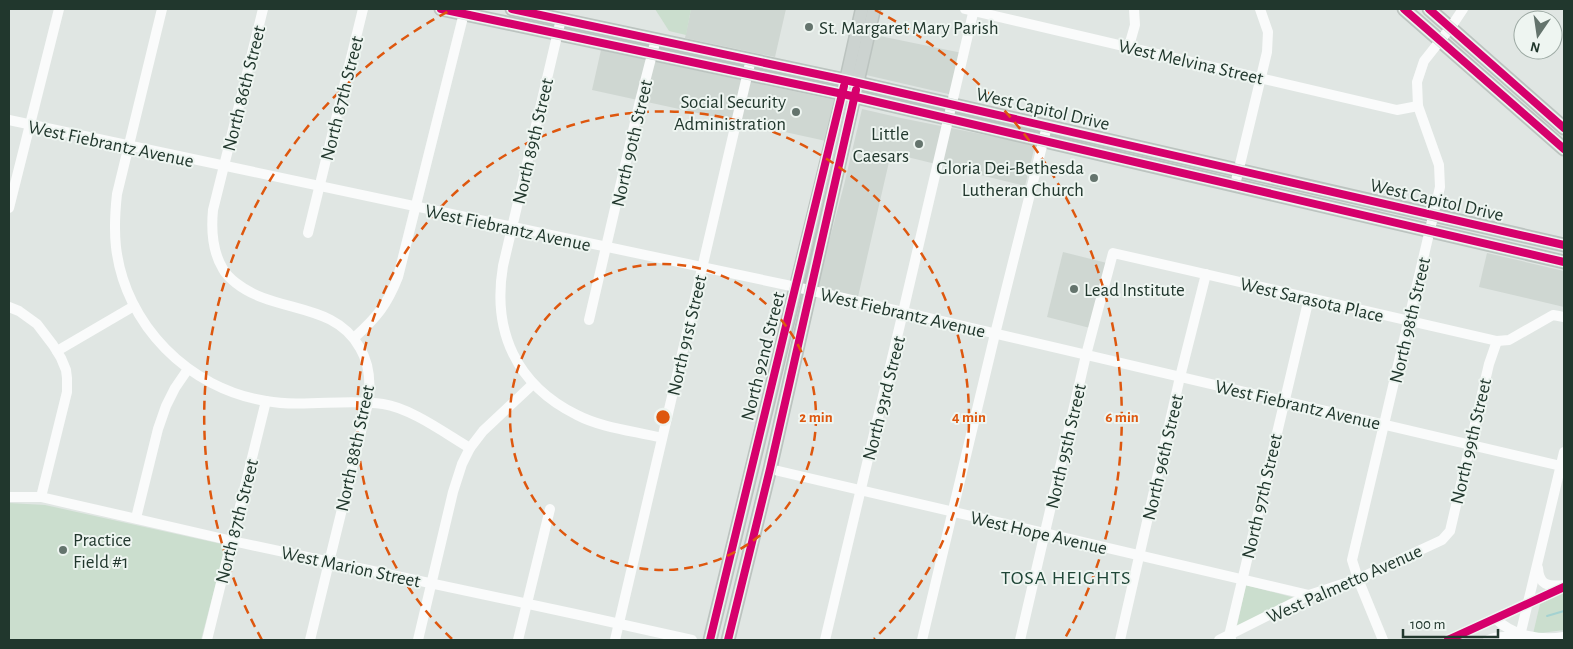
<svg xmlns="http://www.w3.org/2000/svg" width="1573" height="649" font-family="'Alegreya Sans',sans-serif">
	<rect width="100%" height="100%" fill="#e0e6e3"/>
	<!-- built -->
	<g fill="#cfd7d2">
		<path d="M691,9H786L775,57L685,38Z"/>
		<path d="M875,35L967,54L957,96L866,75Z"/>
		<path d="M601,50L835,100L826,141L592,90Z"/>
		<path d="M862,109L901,118L1035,145L1025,186L891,153L858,297L817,287L844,185Z"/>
		<path d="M1063,252L1107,263L1090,328L1047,317Z"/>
		<path d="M1487,253L1564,271V307L1479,287Z"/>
	</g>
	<!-- green -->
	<g fill="#cbdece">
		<path d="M655,9H691L686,35L669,31Z"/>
		<path d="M9,503L45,505L226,545L201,640H9Z"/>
		<path d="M1246,585L1295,598L1237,626Z"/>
		<path d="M1564,592V630L1533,634L1540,604Z"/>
	</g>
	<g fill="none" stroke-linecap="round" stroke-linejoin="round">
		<!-- stream -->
		<path stroke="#a4d2d1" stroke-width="2" d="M1547,616L1564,611"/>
		<!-- major casing -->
		<g stroke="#bbc3bf" stroke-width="15">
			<g id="major">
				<path d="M441,9L843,94L1564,262"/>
				<path d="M512,9L845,80L1564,245"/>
				<path d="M1404,9L1564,149"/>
				<path d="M1429,9L1564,128"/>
				<path d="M710,640L841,103L862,9"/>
				<path d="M728,640L770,469L874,9"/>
			</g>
		</g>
		<!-- minor -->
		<g stroke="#fafbfb" stroke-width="10">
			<path d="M162,9L117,194C115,212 114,229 116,247C125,325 189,389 266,401C305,408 345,398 383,404C411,408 446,434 470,448"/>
			<path d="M263,9L213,210C211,231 212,251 223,269C226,275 231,279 236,283C275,314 334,301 360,348C370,365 371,384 368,403L310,640"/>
			<path d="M965,9L1397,110L1418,106"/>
			<path d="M561,19L503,266C492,331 516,385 577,415C602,428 634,431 662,438"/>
			<path d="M1129,46L1135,25L1134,9"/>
			<path d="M9,120L796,287L1561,466"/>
			<path d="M1235,185L1267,52L1268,32L1260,9"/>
			<path d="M9,208L59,9"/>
			<path d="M308,233L363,9"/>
			<path d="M9,307L19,311L37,324L53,345L61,358L66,370L67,378V392L41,497"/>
			<path d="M589,320L640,101L656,39"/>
			<path d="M355,337C377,317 387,305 398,277L465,9"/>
			<path d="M57,351L134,306"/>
			<path d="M770,469L1309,595"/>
			<path d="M9,497H41L237,542L575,614L692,640"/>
			<path d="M136,518L158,429L166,406L175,388L188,369"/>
			<path d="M1538,568C1539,585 1548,587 1564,585"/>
			<path d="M1496,619C1513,636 1541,641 1564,637"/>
			<path d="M1231,639L1229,636L1309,298"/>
			<path d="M207,640L266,401"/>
			<path d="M418,640L453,492L462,464L470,448L483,431L533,384"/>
			<path d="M518,640L550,509"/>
			<path d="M615,640L751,59"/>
			<path d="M825,640L903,312L974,9"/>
			<path d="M922,640L995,334L1047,126"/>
			<path d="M1020,640L1086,355L1113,253L1497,341L1509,340L1553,315L1564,317"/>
			<path d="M1120,640L1180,377L1206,274"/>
			<path d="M1219,640L1309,595L1358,579L1442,540L1450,531L1489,364L1497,341"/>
			<path d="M1383,640L1358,579L1352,560L1440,187L1439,165L1418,106L1417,82L1424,61L1451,27L1463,9"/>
			<path d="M1448,640L1564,587"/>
			<path d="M1488,640C1500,635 1511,637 1523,640"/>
			<path d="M1519,640L1564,452"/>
		</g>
		<!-- major -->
		<use href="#major" stroke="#ccd3d0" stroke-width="12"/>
		<!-- cycleway casing -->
		<g stroke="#eef5f1" stroke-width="11">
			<g id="cycleway">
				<path d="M441,9L843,94L1564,262"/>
				<path d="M512,9L845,80L1564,245"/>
				<path d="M1404,9L1564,149"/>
				<path d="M1429,9L1564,128"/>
				<path d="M710,640L844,86"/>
				<path d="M728,640L770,469L856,90"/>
				<path d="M1448,640L1564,587"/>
			</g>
		</g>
		<!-- cycleway -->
		<use href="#cycleway" stroke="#d6006c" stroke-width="8"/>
	</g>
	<!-- distance rings -->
	<g fill="none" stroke="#de570e" stroke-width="2.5" stroke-dasharray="9 6">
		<circle cx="663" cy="417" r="153"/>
		<path d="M452 639A306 306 0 1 1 874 639"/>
		<path d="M262 640A459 459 0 0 1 451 10M875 10A459 459 0 0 1 1064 640"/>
	</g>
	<!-- markers -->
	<g fill="#64746d" stroke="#eef5f1" stroke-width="2">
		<circle cx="809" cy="27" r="5"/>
		<circle cx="796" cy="112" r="5"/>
		<circle cx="919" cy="144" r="5"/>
		<circle cx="1094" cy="178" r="5"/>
		<circle cx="1074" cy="289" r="5"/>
		<circle cx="63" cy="550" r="5"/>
	</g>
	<g text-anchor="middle" stroke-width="4" stroke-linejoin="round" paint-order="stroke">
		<!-- poi labels -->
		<g font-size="19" fill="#21372d" stroke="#eef5f1" text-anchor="start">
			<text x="819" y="34">St. Margaret Mary Parish</text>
			<text x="786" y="108" text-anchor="end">Social Security<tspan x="786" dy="22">Administration</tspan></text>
			<text x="909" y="140" text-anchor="end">Little<tspan x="909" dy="22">Caesars</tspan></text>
			<text x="1084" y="174" text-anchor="end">Gloria Dei-Bethesda<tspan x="1084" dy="22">Lutheran Church</tspan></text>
			<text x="1084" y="296">Lead Institute</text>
			<text x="73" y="546">Practice<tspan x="73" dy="22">Field #1</tspan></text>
		</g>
		<!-- street labels -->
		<g font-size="19" fill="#21372d" stroke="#eef5f1">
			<text transform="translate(1191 61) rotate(13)" y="7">West Melvina Street</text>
			<text transform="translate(243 88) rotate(-76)" y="7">North 86th Street</text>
			<text transform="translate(341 98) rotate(-76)" y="7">North 87th Street</text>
			<text transform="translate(1043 108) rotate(13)" y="7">West Capitol Drive</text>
			<text transform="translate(532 141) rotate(-77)" y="7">North 89th Street</text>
			<text transform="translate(111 143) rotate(12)" y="7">West Fiebrantz Avenue</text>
			<text transform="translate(631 143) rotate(-77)" y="7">North 90th Street</text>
			<text transform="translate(1437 199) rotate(13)" y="7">West Capitol Drive</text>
			<text transform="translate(508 227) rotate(12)" y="7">West Fiebrantz Avenue</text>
			<text transform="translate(1312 299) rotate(13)" y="7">West Sarasota Place</text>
			<text transform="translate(903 312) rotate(13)" y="7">West Fiebrantz Avenue</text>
			<text transform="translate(1409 320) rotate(-77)" y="7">North 98th Street</text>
			<text transform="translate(686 335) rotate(-77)" y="7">North 91st Street</text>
			<text transform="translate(762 356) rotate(-76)" y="7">North 92nd Street</text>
			<text transform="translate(883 398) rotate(-76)" y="7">North 93rd Street</text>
			<text transform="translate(1298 404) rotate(13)" y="7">West Fiebrantz Avenue</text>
			<text transform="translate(1470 441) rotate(-77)" y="7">North 99th Street</text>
			<text transform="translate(1065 446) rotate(-77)" y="7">North 95th Street</text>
			<text transform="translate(354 448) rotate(-78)" y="7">North 88th Street</text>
			<text transform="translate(1162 457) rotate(-77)" y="7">North 96th Street</text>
			<text transform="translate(1261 496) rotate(-77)" y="7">North 97th Street</text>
			<text transform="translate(236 521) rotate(-76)" y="7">North 87th Street</text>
			<text transform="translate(1039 532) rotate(13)" y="7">West Hope Avenue</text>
			<text transform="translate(351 566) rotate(12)" y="7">West Marion Street</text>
			<text transform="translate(1344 583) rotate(-24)" y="7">West Palmetto Avenue</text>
		</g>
		<!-- neighbourhood labels -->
		<g font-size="20" letter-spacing="1" fill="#1f4637" stroke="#eef5f1">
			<text x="1066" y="584">TOSA HEIGHTS</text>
		</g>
	</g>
	<circle cx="663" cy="417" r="8" fill="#de570e" stroke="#eef5f1" stroke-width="2.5"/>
	<g font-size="15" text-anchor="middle" font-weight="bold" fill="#de570e" stroke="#eef5f1" stroke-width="4" stroke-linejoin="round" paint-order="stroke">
		<text x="816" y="422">2 min</text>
		<text x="969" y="422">4 min</text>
		<text x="1122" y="422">6 min</text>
	</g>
	<!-- border -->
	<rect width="1573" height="649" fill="none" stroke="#21372d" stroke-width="20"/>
	<!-- north arrow -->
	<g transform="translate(1538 35) rotate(193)"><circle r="24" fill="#eef5f1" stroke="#9ca9a3"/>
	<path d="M0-4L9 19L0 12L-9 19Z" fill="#64746d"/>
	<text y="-8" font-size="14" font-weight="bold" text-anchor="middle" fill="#21372d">N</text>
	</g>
	<!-- scale -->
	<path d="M1403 629v8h95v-8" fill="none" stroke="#21372d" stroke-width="2.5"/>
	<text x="1410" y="629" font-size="15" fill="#21372d" stroke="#eef5f1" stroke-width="4" paint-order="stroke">100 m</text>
</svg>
